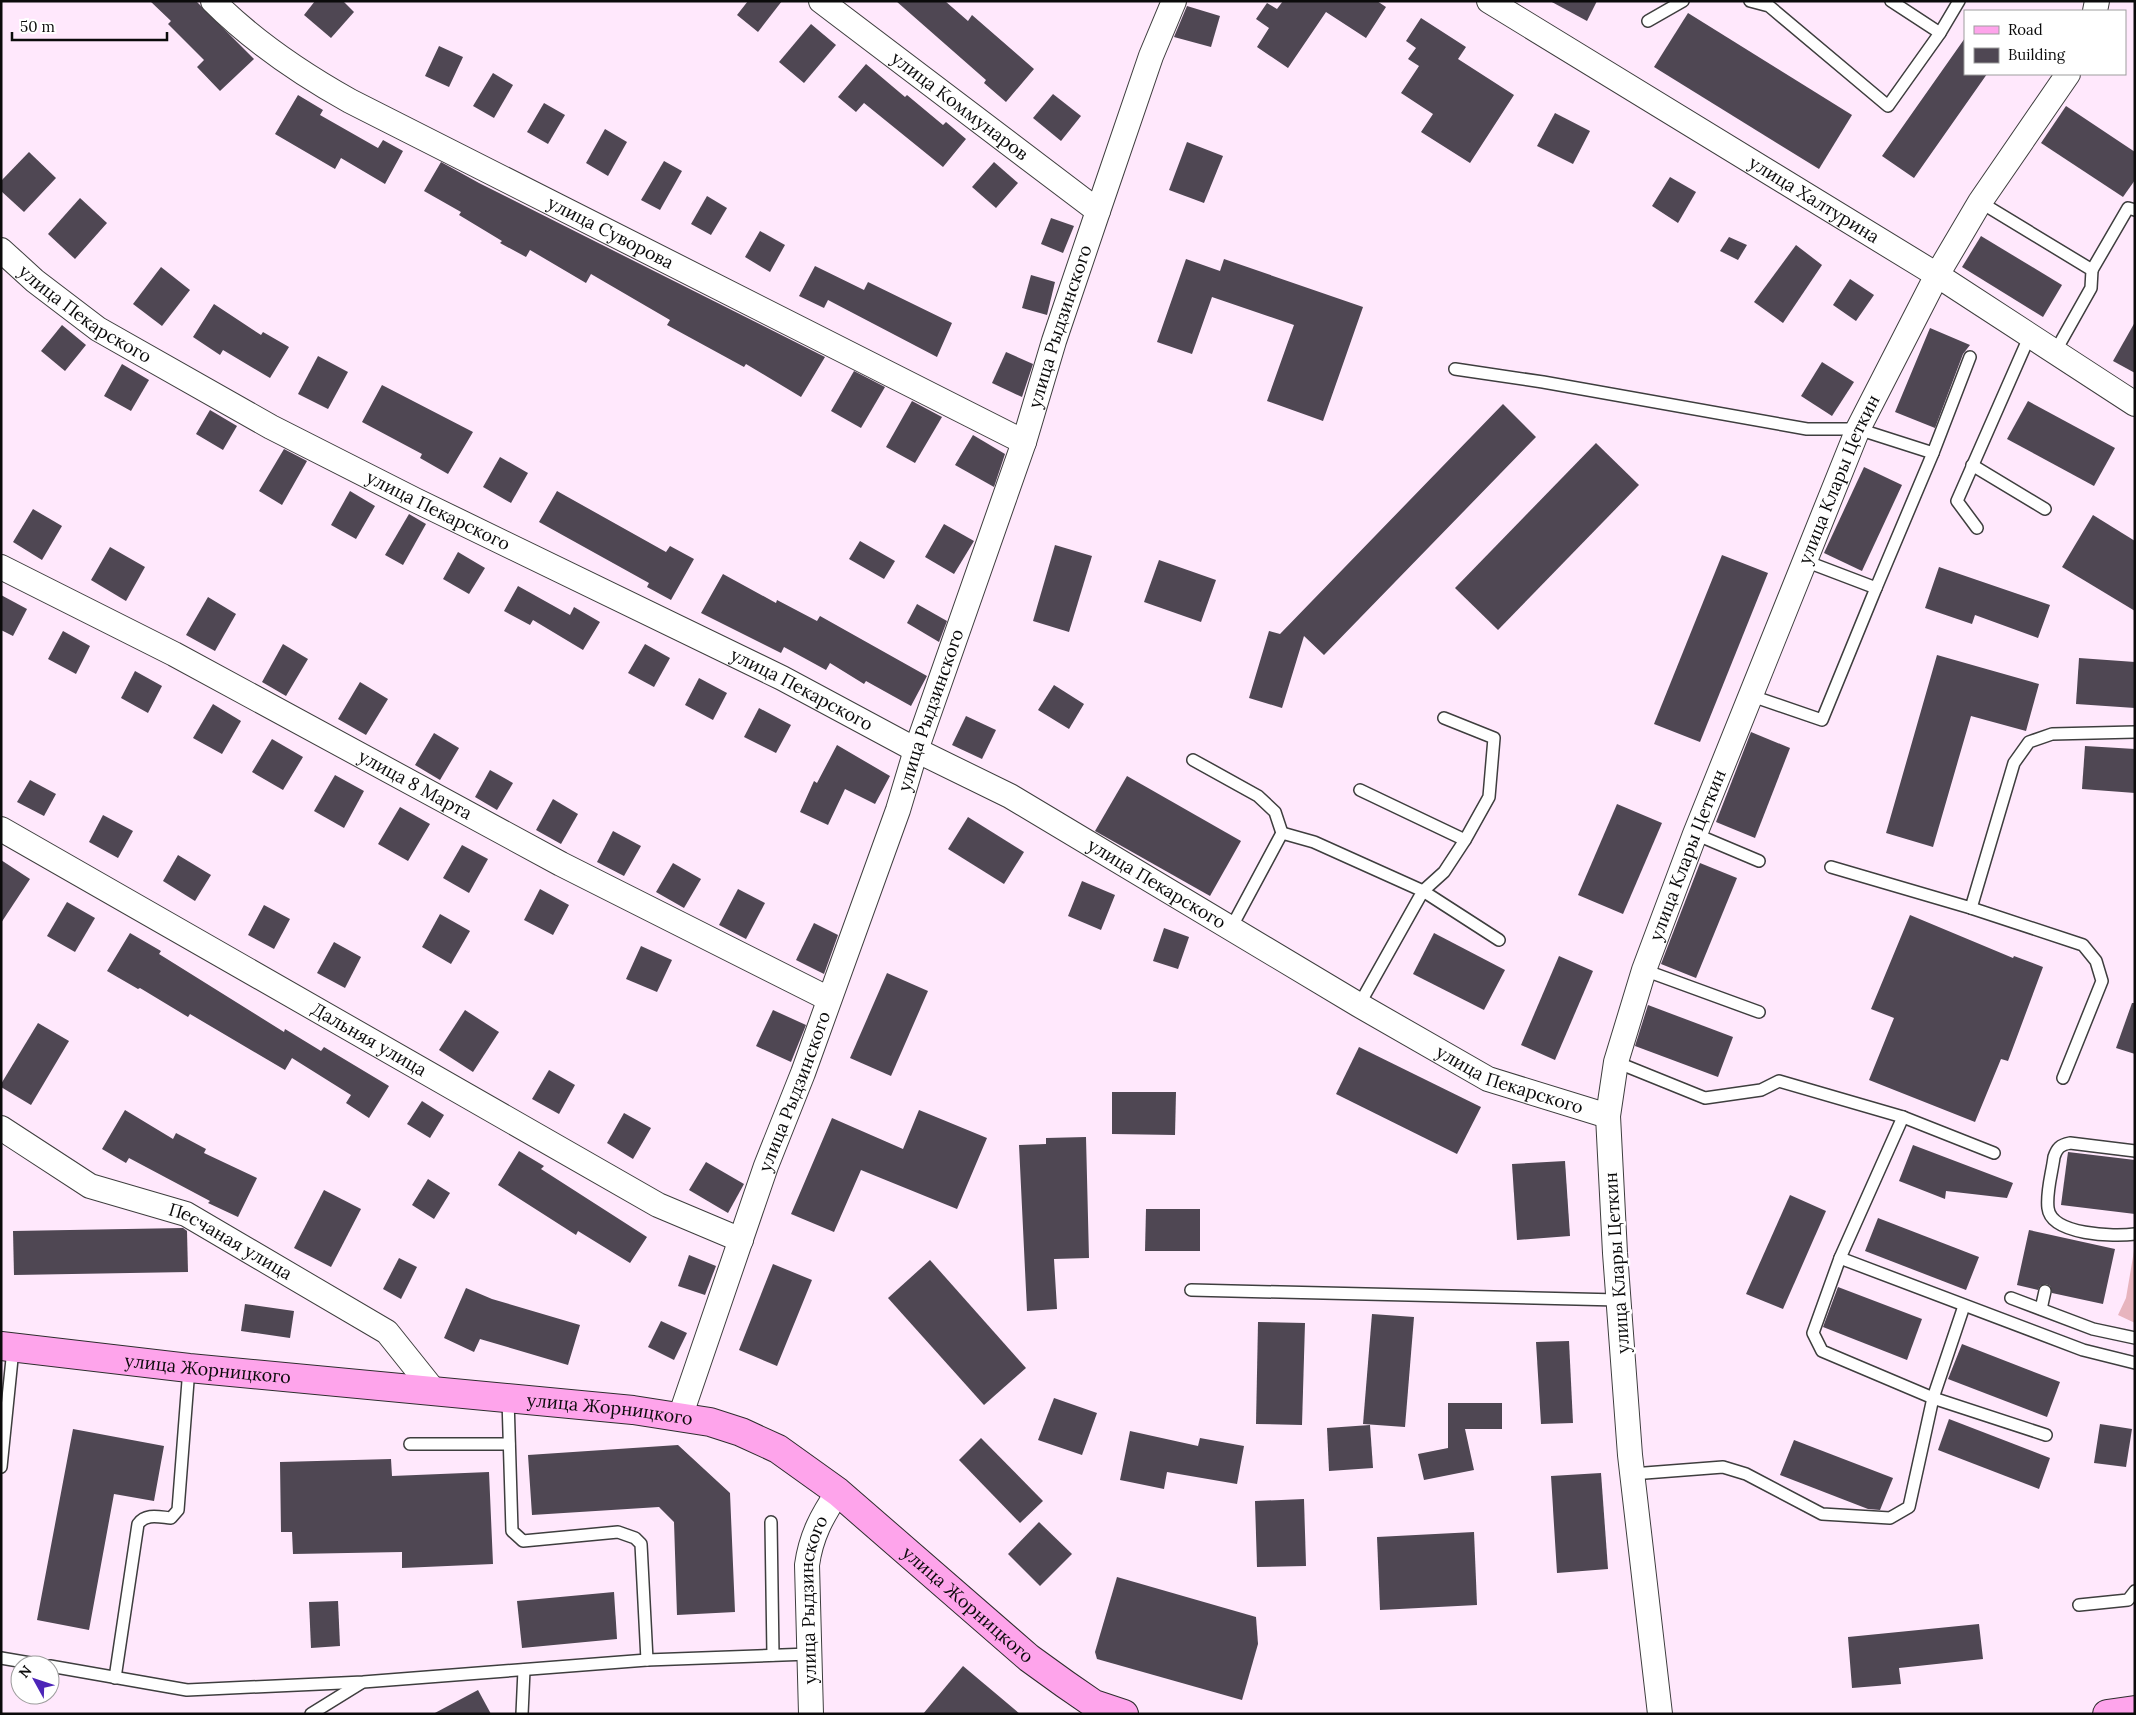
<svg xmlns="http://www.w3.org/2000/svg" width="2136" height="1715" font-family="Lora,serif">
	<rect width="100%" height="100%" fill="#ffe8fc"/>
	<!-- green -->
	<path fill="#e7b4be" d="M2135,1245V1323L2118,1315L2126,1298Z"/>
	<!-- building -->
	<g fill="#4f4753">
		<path d="M150,1H196L254,59L220,91L197,67L204,60L168,24L171,21Z"/>
		<path d="M315,1H343L354,12L331,38L304,15Z"/>
		<path d="M748,1H782L758,32L737,15Z"/>
		<path d="M896,1H945L968,21L972,15L1034,69L1006,102L984,83L986,80Z"/>
		<path d="M1283,1H1377L1386,7L1366,38L1326,12L1288,68L1257,47L1269,28L1256,19L1267,3L1277,9Z"/>
		<path d="M1550,1H1597L1587,21Z"/>
		<path d="M1187,6L1220,16L1211,47L1174,37Z"/>
		<path d="M1688,13L1852,115L1819,169L1654,67Z"/>
		<path d="M1421,18L1466,47L1458,59L1514,95L1470,163L1421,132L1433,114L1401,93L1419,66L1408,59L1416,48L1406,41Z"/>
		<path d="M811,24L836,45L804,83L779,62Z"/>
		<path d="M1965,38V74H1987L1914,178L1882,156Z"/>
		<path d="M439,46L463,57L449,87L425,76Z"/>
		<path d="M866,64L905,97L907,95L943,125L946,122L966,139L943,167L864,103L856,112L838,97Z"/>
		<path d="M493,73L513,85L494,118L473,106Z"/>
		<path d="M1053,94L1081,116L1061,141L1033,118Z"/>
		<path d="M298,95L323,110L320,115L378,148L383,140L403,151L385,184L341,158L335,169L275,134Z"/>
		<path d="M544,103L565,115L548,144L527,132Z"/>
		<path d="M2066,106L2135,152V180L2123,197L2041,143Z"/>
		<path d="M1555,113L1590,131L1573,164L1537,146Z"/>
		<path d="M605,129L627,142L608,176L586,163Z"/>
		<path d="M1187,142L1223,156L1204,203L1169,190Z"/>
		<path d="M29,152L56,178L24,212L1,191V181Z"/>
		<path d="M664,161L682,171L660,210L641,200Z"/>
		<path d="M441,162L479,183L825,357L801,397L746,364L744,367L667,325L670,320L591,274L586,283L530,250L526,257L500,243L502,241L459,215L461,212L424,191Z"/>
		<path d="M994,162L1018,183L996,208L972,187Z"/>
		<path d="M1670,177L1696,192L1678,223L1652,206Z"/>
		<path d="M707,196L727,208L711,235L691,224Z"/>
		<path d="M80,198L107,223L75,259L48,234Z"/>
		<path d="M1051,218L1074,226L1063,253L1041,244Z"/>
		<path d="M760,231L785,245L770,272L745,257Z"/>
		<path d="M1981,236L2062,285L2043,317L1962,267Z"/>
		<path d="M1729,237L1747,245L1738,260L1720,251Z"/>
		<path d="M1796,245L1822,265L1783,323L1754,302Z"/>
		<path d="M1186,259L1220,271L1224,259L1363,307L1323,421L1267,401L1294,325L1212,297L1192,354L1157,342Z"/>
		<path d="M815,266L864,290L868,282L952,323L937,357L828,300L824,308L799,296Z"/>
		<path d="M161,267L190,290L162,326L133,304Z"/>
		<path d="M1031,275L1055,282L1047,315L1022,308Z"/>
		<path d="M1850,279L1874,295L1856,321L1833,305Z"/>
		<path d="M214,304L261,335L263,332L289,347L270,378L223,350L220,355L193,337Z"/>
		<path d="M2135,322V373L2113,361Z"/>
		<path d="M62,325L86,345L65,371L41,351Z"/>
		<path d="M1930,328L1970,345L1963,354L1935,428L1895,412Z"/>
		<path d="M1006,352L1033,364L1022,397L992,383Z"/>
		<path d="M318,356L348,372L328,409L298,394Z"/>
		<path d="M1822,362L1854,382L1832,416L1801,396Z"/>
		<path d="M122,364L149,380L131,411L104,396Z"/>
		<path d="M854,371L885,387L861,428L831,411Z"/>
		<path d="M382,385L473,432L448,474L420,458L422,454L362,422Z"/>
		<path d="M912,401L942,417L915,463L886,447Z"/>
		<path d="M2028,401L2115,448L2094,486L2007,439Z"/>
		<path d="M1503,404L1536,437L1324,655L1304,636L1282,708L1249,698L1269,631L1280,634Z"/>
		<path d="M210,410L237,426L223,450L196,434Z"/>
		<path d="M973,435L1005,454L994,487L955,465Z"/>
		<path d="M1596,443L1639,485L1498,630L1455,588Z"/>
		<path d="M284,449L307,461L282,505L259,491Z"/>
		<path d="M500,457L528,473L511,503L483,487Z"/>
		<path d="M1864,467L1902,485L1862,571L1824,553Z"/>
		<path d="M350,491L375,506L356,539L331,525Z"/>
		<path d="M557,491L666,552L670,546L694,559L671,600L647,587L649,583L539,522Z"/>
		<path d="M33,509L62,526L42,560L13,542Z"/>
		<path d="M409,514L426,524L403,565L385,555Z"/>
		<path d="M2093,515L2135,541V611L2062,567Z"/>
		<path d="M944,524L974,541L954,574L925,557Z"/>
		<path d="M860,541L895,561L884,579L849,559Z"/>
		<path d="M1055,545L1092,556L1069,632L1033,621Z"/>
		<path d="M110,547L145,567L126,601L91,580Z"/>
		<path d="M458,552L485,568L469,594L443,579Z"/>
		<path d="M1722,555L1768,573L1700,742L1654,724Z"/>
		<path d="M1159,560L1216,580L1201,622L1144,602Z"/>
		<path d="M1939,567L2050,605L2038,638L1975,615L1972,624L1925,608Z"/>
		<path d="M723,574L776,603L777,600L817,621L820,616L927,676L911,706L866,681L864,684L830,663L826,670L784,647L781,653L701,613Z"/>
		<path d="M518,586L570,615L574,607L600,622L583,650L533,620L530,625L504,611Z"/>
		<path d="M1,595L27,609L13,636L1,630Z"/>
		<path d="M208,597L236,614L215,651L186,635Z"/>
		<path d="M917,604L947,621L939,642L907,623Z"/>
		<path d="M63,631L90,646L76,674L48,659Z"/>
		<path d="M283,644L308,659L286,696L262,682Z"/>
		<path d="M645,644L670,658L654,687L628,673Z"/>
		<path d="M1937,655L2039,684L2026,731L1971,716L1933,847L1886,833Z"/>
		<path d="M2079,658L2135,662V708L2076,704Z"/>
		<path d="M135,671L162,686L148,713L121,698Z"/>
		<path d="M699,678L727,693L713,720L685,705Z"/>
		<path d="M360,682L388,699L366,735L338,719Z"/>
		<path d="M1054,685L1084,704L1069,729L1038,710Z"/>
		<path d="M213,704L241,721L222,754L193,738Z"/>
		<path d="M759,708L791,725L776,753L744,737Z"/>
		<path d="M966,716L996,730L982,759L952,745Z"/>
		<path d="M1751,732L1790,748L1755,838L1716,822Z"/>
		<path d="M434,733L459,748L440,780L415,765Z"/>
		<path d="M272,739L303,757L283,790L252,772Z"/>
		<path d="M837,745L890,776L875,804L845,789L828,825L800,812L814,781L817,783Z"/>
		<path d="M2085,746L2135,749V793L2082,789Z"/>
		<path d="M490,770L513,783L497,810L475,797Z"/>
		<path d="M335,775L364,791L344,828L314,811Z"/>
		<path d="M1127,776L1241,841L1210,896L1095,831Z"/>
		<path d="M30,780L56,794L44,816L17,802Z"/>
		<path d="M553,799L578,814L561,844L536,830Z"/>
		<path d="M1617,804L1662,823L1623,914L1578,895Z"/>
		<path d="M400,807L430,824L408,861L378,844Z"/>
		<path d="M103,815L133,831L118,858L89,842Z"/>
		<path d="M968,817L1024,852L1004,884L948,849Z"/>
		<path d="M613,831L641,846L624,876L597,862Z"/>
		<path d="M462,845L488,859L469,893L443,878Z"/>
		<path d="M178,855L211,875L195,901L163,881Z"/>
		<path d="M1,860L30,879L1,923Z"/>
		<path d="M673,863L701,879L684,908L656,892Z"/>
		<path d="M1700,863L1737,878L1696,978L1661,964Z"/>
		<path d="M1082,881L1115,895L1101,930L1068,916Z"/>
		<path d="M540,889L569,905L553,935L524,920Z"/>
		<path d="M738,889L765,903L746,939L719,925Z"/>
		<path d="M67,902L95,918L75,952L47,936Z"/>
		<path d="M264,905L290,919L274,949L248,935Z"/>
		<path d="M440,914L470,931L451,964L422,947Z"/>
		<path d="M1910,915L2013,958L2014,956L2043,967L2008,1061L2001,1059L1975,1122L1869,1080L1894,1018L1871,1009Z"/>
		<path d="M814,923L838,935L824,974L796,960Z"/>
		<path d="M1164,928L1189,937L1178,969L1153,961Z"/>
		<path d="M130,933L161,951L159,954L284,1032L285,1029L321,1051L324,1047L389,1086L369,1118L346,1103L351,1095L292,1058L285,1070L190,1014L188,1017L140,988L138,989L107,971Z"/>
		<path d="M1434,933L1505,970L1484,1010L1413,974Z"/>
		<path d="M334,942L361,957L345,988L317,973Z"/>
		<path d="M641,946L672,960L657,992L626,979Z"/>
		<path d="M1559,956L1593,971L1555,1060L1521,1045Z"/>
		<path d="M887,973L928,991L891,1076L850,1058Z"/>
		<path d="M2132,1003H2135V1054L2116,1048Z"/>
		<path d="M1648,1005L1733,1037L1718,1077L1635,1046Z"/>
		<path d="M465,1010L499,1032L473,1072L439,1050Z"/>
		<path d="M773,1010L806,1025L791,1062L756,1046Z"/>
		<path d="M38,1023L69,1041L31,1105L1,1087V1084Z"/>
		<path d="M1359,1047L1481,1107L1457,1154L1336,1094Z"/>
		<path d="M549,1070L575,1085L559,1114L532,1099Z"/>
		<path d="M1112,1092H1176L1175,1135L1112,1134Z"/>
		<path d="M422,1101L444,1115L430,1138L407,1124Z"/>
		<path d="M125,1110L173,1139L176,1133L206,1149L204,1153L257,1178L238,1217L208,1203L210,1201L129,1158L126,1163L102,1149Z"/>
		<path d="M919,1110L987,1138L957,1209L861,1170L834,1232L791,1214L832,1118L903,1149Z"/>
		<path d="M624,1113L651,1128L633,1159L607,1143Z"/>
		<path d="M1086,1137L1089,1258L1054,1259L1057,1309L1027,1311L1019,1145L1046,1144V1138Z"/>
		<path d="M1913,1145L2013,1183L2007,1198L1946,1191L1945,1199L1899,1181Z"/>
		<path d="M519,1151L544,1166L541,1169L647,1237L630,1263L578,1231L576,1235L498,1185Z"/>
		<path d="M2068,1152L2135,1160V1214L2061,1205Z"/>
		<path d="M1565,1161L1570,1236L1517,1240L1512,1164Z"/>
		<path d="M706,1162L744,1184L728,1213L689,1190Z"/>
		<path d="M428,1179L450,1193L434,1219L412,1205Z"/>
		<path d="M324,1190L361,1209L331,1267L294,1248Z"/>
		<path d="M1790,1195L1826,1211L1783,1309L1746,1294Z"/>
		<path d="M1146,1209H1200V1251H1145Z"/>
		<path d="M1878,1218L1979,1257L1966,1290L1865,1251Z"/>
		<path d="M183,1228L187,1231L188,1272L14,1275L13,1231Z"/>
		<path d="M2029,1230L2115,1249L2103,1304L2052,1293L2050,1286L2046,1284L2040,1286L2038,1290L2017,1285Z"/>
		<path d="M689,1255L716,1266L705,1295L678,1286Z"/>
		<path d="M399,1258L417,1267L401,1299L383,1289Z"/>
		<path d="M930,1260L1026,1368L984,1405L888,1298Z"/>
		<path d="M773,1264L812,1280L777,1366L739,1350Z"/>
		<path d="M1838,1287L1922,1319L1907,1360L1823,1327Z"/>
		<path d="M466,1288L492,1299L580,1325L568,1365L480,1339L474,1352L444,1338Z"/>
		<path d="M245,1304L294,1311L290,1338L241,1331Z"/>
		<path d="M1372,1314L1414,1317L1405,1427L1363,1424Z"/>
		<path d="M661,1321L687,1333L674,1360L648,1347Z"/>
		<path d="M1258,1322L1305,1323L1302,1425L1256,1424Z"/>
		<path d="M1569,1341L1573,1423L1541,1424L1536,1342Z"/>
		<path d="M1962,1344L2060,1382L2047,1417L1948,1379Z"/>
		<path d="M1054,1398L1097,1413L1082,1455L1038,1440Z"/>
		<path d="M1448,1403H1502V1429H1465L1474,1470L1424,1480L1418,1454L1448,1448Z"/>
		<path d="M1949,1419L2050,1458L2039,1489L1938,1450Z"/>
		<path d="M2100,1424L2132,1429L2126,1467L2094,1463Z"/>
		<path d="M1370,1425L1373,1468L1329,1471L1327,1428Z"/>
		<path d="M73,1429L164,1446L154,1501L114,1494L89,1630L37,1620Z"/>
		<path d="M1130,1431L1198,1446L1200,1438L1244,1446L1237,1484L1167,1472L1164,1489L1120,1480Z"/>
		<path d="M981,1438L1043,1501L1020,1523L959,1460Z"/>
		<path d="M1794,1440L1893,1478L1880,1510L1868,1509L1780,1475Z"/>
		<path d="M678,1445L730,1493L735,1612L677,1615L674,1522L659,1507L532,1515L528,1455Z"/>
		<path d="M391,1459L392,1476L489,1472L493,1564L402,1568V1552L293,1554L292,1532H281L280,1462Z"/>
		<path d="M1601,1473L1608,1569L1557,1573L1551,1476Z"/>
		<path d="M1304,1499L1306,1566L1257,1567L1255,1501Z"/>
		<path d="M1039,1522L1072,1554L1040,1586L1008,1554Z"/>
		<path d="M1474,1532L1477,1605L1380,1610L1377,1537Z"/>
		<path d="M1117,1577L1256,1617L1258,1644L1242,1700L1097,1659L1095,1652Z"/>
		<path d="M614,1592L617,1639L522,1648L517,1601Z"/>
		<path d="M338,1601L340,1646L311,1648L309,1602Z"/>
		<path d="M1979,1624L1983,1659L1899,1668L1901,1684L1852,1688L1848,1637Z"/>
		<path d="M963,1666L1020,1714H923Z"/>
		<path d="M478,1690L491,1714H433Z"/>
	</g>
	<g fill="none" stroke-linecap="round" stroke-linejoin="round">
		<!-- service casing -->
		<g stroke="#3e3e3e" stroke-width="14">
			<g id="service">
				<path d="M1750,1L1769,6L1888,106L1940,33L1891,1"/>
				<path d="M1648,21L1683,1"/>
				<path d="M1940,33L1959,1"/>
				<path d="M1980,202L2092,270L2091,288L2055,352"/>
				<path d="M2092,270L2128,208L2135,210"/>
				<path d="M1455,369L1543,382L1807,429H1858L1933,453L1970,357"/>
				<path d="M1972,465L2045,509"/>
				<path d="M1977,528L1957,501L2030,335"/>
				<path d="M1805,561L1876,588L1933,453"/>
				<path d="M1752,696L1822,720L1876,588"/>
				<path d="M1444,718L1494,738L1489,797L1465,840L1444,872L1423,891L1499,940"/>
				<path d="M1193,760L1258,796L1275,812L1282,833"/>
				<path d="M1360,790L1465,840"/>
				<path d="M1695,834L1759,861"/>
				<path d="M1831,867L1971,908L2014,763L2029,742L2052,734L2135,732"/>
				<path d="M1971,908L2083,945L2096,961L2102,981L2063,1078"/>
				<path d="M1231,928L1282,833L1314,842L1423,891L1359,1005"/>
				<path d="M1644,970L1759,1012"/>
				<path d="M1616,1062L1705,1098L1761,1090L1779,1081L1903,1117L1994,1153"/>
				<path d="M2135,1151L2070,1143C2060,1145 2057,1148 2054,1157C2052,1173 2046,1192 2048,1208C2051,1235 2114,1237 2135,1234"/>
				<path d="M1840,1258L1903,1117"/>
				<path d="M1191,1290L1618,1300"/>
				<path d="M2011,1298L2093,1329L2135,1338"/>
				<path d="M2041,1309L2045,1291"/>
				<path d="M508,1399L512,1531L523,1541L618,1532L635,1538L641,1544L647,1660"/>
				<path d="M2046,1435L1933,1398L1822,1351L1813,1333L1840,1258L2083,1350L2135,1363"/>
				<path d="M410,1444H509"/>
				<path d="M1,1467L13,1349"/>
				<path d="M1632,1474L1723,1467L1746,1474L1822,1514L1890,1518L1909,1507L1933,1398L1964,1306"/>
				<path d="M771,1522L773,1655"/>
				<path d="M2079,1605L2128,1600L2135,1591"/>
				<path d="M1,1658L42,1665"/>
				<path d="M50,1666L187,1690L363,1682L647,1660L809,1654"/>
				<path d="M115,1678L138,1524C146,1513 159,1517 171,1518L178,1510L189,1368"/>
				<path d="M311,1714L361,1683"/>
				<path d="M522,1714L524,1670"/>
			</g>
		</g>
		<!-- minor casing -->
		<g stroke="#3e3e3e" stroke-width="26">
			<g id="minor">
				<path id="s1" d="M213,1C253,41 300,73 350,101L1024,442"/>
				<path id="s2" d="M821,1L1098,211"/>
				<path id="s3" d="M1489,1L1937,275L2135,404"/>
				<path d="M2095,11L2097,1"/>
				<path id="s4" d="M1,250L35,281L98,329L271,427L415,500L782,678L916,750L1010,796L1359,1005L1488,1079L1608,1116"/>
				<path id="s5" d="M1,567L174,654L561,864L829,999"/>
				<path id="s6" d="M1,829L658,1205L741,1240"/>
				<path id="s7" d="M1,1128L90,1186L186,1214L387,1332L435,1392"/>
				<path id="s8" d="M680,1417L766,1166L803,1073L898,810L916,750L1024,442L1054,341L1098,211L1151,56L1174,1"/>
				<path id="s9" d="M811,1714L807,1565C811,1536 822,1516 838,1492"/>
				<path id="s10" d="M1660,1714L1630,1455L1615,1253L1608,1116L1616,1062L1644,970L1695,834L1858,429L1937,275L1980,202L2068,74"/>
			</g>
		</g>
		<!-- secondary casing -->
		<g stroke="#2d2d2d" stroke-width="30">
			<g id="secondary">
				<path id="s11" d="M1,1346L189,1368L633,1410L710,1422L741,1432L778,1449L838,1492L1029,1658L1065,1684L1094,1704L1124,1714"/>
				<path d="M2107,1714L2135,1710"/>
			</g>
		</g>
		<!-- service -->
		<use href="#service" stroke="#fff" stroke-width="11"/>
		<!-- minor -->
		<use href="#minor" stroke="#fff" stroke-width="24"/>
		<!-- secondary -->
		<use href="#secondary" stroke="#fea4eb" stroke-width="28"/>
	</g>
	<g text-anchor="middle" stroke-width="5" stroke-linejoin="round" paint-order="stroke">
		<!-- street labels -->
		<g font-size="18" fill="#0b0b0b" stroke="#fff">
			<text dy="6" stroke="none"><textPath href="#s2" startOffset="174">улица Коммунаров</textPath></text>
			<text dy="6" stroke="none"><textPath href="#s3" startOffset="381">улица Халтурина</textPath></text>
			<text dy="6" stroke="none"><textPath href="#s1" startOffset="462">улица Суворова</textPath></text>
			<text dy="6" stroke="none"><textPath href="#s4" startOffset="106">улица Пекарского</textPath></text>
			<text dy="6" stroke="none"><textPath href="#s8" startOffset="1155">улица Рыдзинского</textPath></text>
			<text dy="6" stroke="none"><textPath href="#s10" startOffset="1279">улица Клары Цеткин</textPath></text>
			<text dy="6" stroke="none"><textPath href="#s4" startOffset="511">улица Пекарского</textPath></text>
			<text dy="6" stroke="none"><textPath href="#s4" startOffset="916">улица Пекарского</textPath></text>
			<text dy="6" stroke="none"><textPath href="#s8" startOffset="750">улица Рыдзинского</textPath></text>
			<text dy="6" stroke="none"><textPath href="#s5" startOffset="468">улица 8 Марта</textPath></text>
			<text dy="6" stroke="none"><textPath href="#s10" startOffset="874">улица Клары Цеткин</textPath></text>
			<text dy="6" stroke="none"><textPath href="#s4" startOffset="1321">улица Пекарского</textPath></text>
			<text dy="6" stroke="none"><textPath href="#s6" startOffset="424">Дальняя улица</textPath></text>
			<text dy="6" stroke="none"><textPath href="#s4" startOffset="1726">улица Пекарского</textPath></text>
			<text dy="6" stroke="none"><textPath href="#s8" startOffset="345">улица Рыдзинского</textPath></text>
			<text dy="6" stroke="none"><textPath href="#s7" startOffset="258">Песчаная улица</textPath></text>
			<text transform="translate(1617 1263) rotate(-94)" y="6">улица Клары Цеткин</text>
			<text dy="6" stroke="none"><textPath href="#s11" startOffset="208">улица Жорницкого</textPath></text>
			<text dy="6" stroke="none"><textPath href="#s11" startOffset="612">улица Жорницкого</textPath></text>
			<text dy="6" stroke="none"><textPath href="#s9" startOffset="115">улица Рыдзинского</textPath></text>
			<text dy="6" stroke="none"><textPath href="#s11" startOffset="1032">улица Жорницкого</textPath></text>
		</g>
	</g>
	<!-- border -->
	<rect width="2136" height="1715" fill="none" stroke="#0b0b0b" stroke-width="5"/>
	<!-- legend -->
	<rect x="1964" y="10" width="162" height="65" fill="#ffffff" stroke="#9d9d9d"/>
	<rect x="1974" y="26" width="25" height="8" fill="#fea4eb" stroke="#9d9d9d"/>
	<text x="2008" y="35" font-size="15" fill="#0b0b0b">Road</text>
	<rect x="1974" y="48" width="25" height="15" fill="#4f4753" stroke="#9d9d9d"/>
	<text x="2008" y="60" font-size="15" fill="#0b0b0b">Building</text>
	<!-- north arrow -->
	<g transform="translate(35 1680) rotate(310)"><circle r="24" fill="#ffffff" stroke="#9d9d9d"/>
	<path d="M0-4L9 19L0 12L-9 19Z" fill="#4d25b8"/>
	<text y="-8" font-size="14" font-weight="bold" text-anchor="middle" fill="#0b0b0b">N</text>
	</g>
	<!-- scale -->
	<path d="M12 32v8h155v-8" fill="none" stroke="#0b0b0b" stroke-width="2.5"/>
	<text x="20" y="32" font-size="15" fill="#0b0b0b" stroke="#ffffff" stroke-width="4" paint-order="stroke">50 m</text>
</svg>
